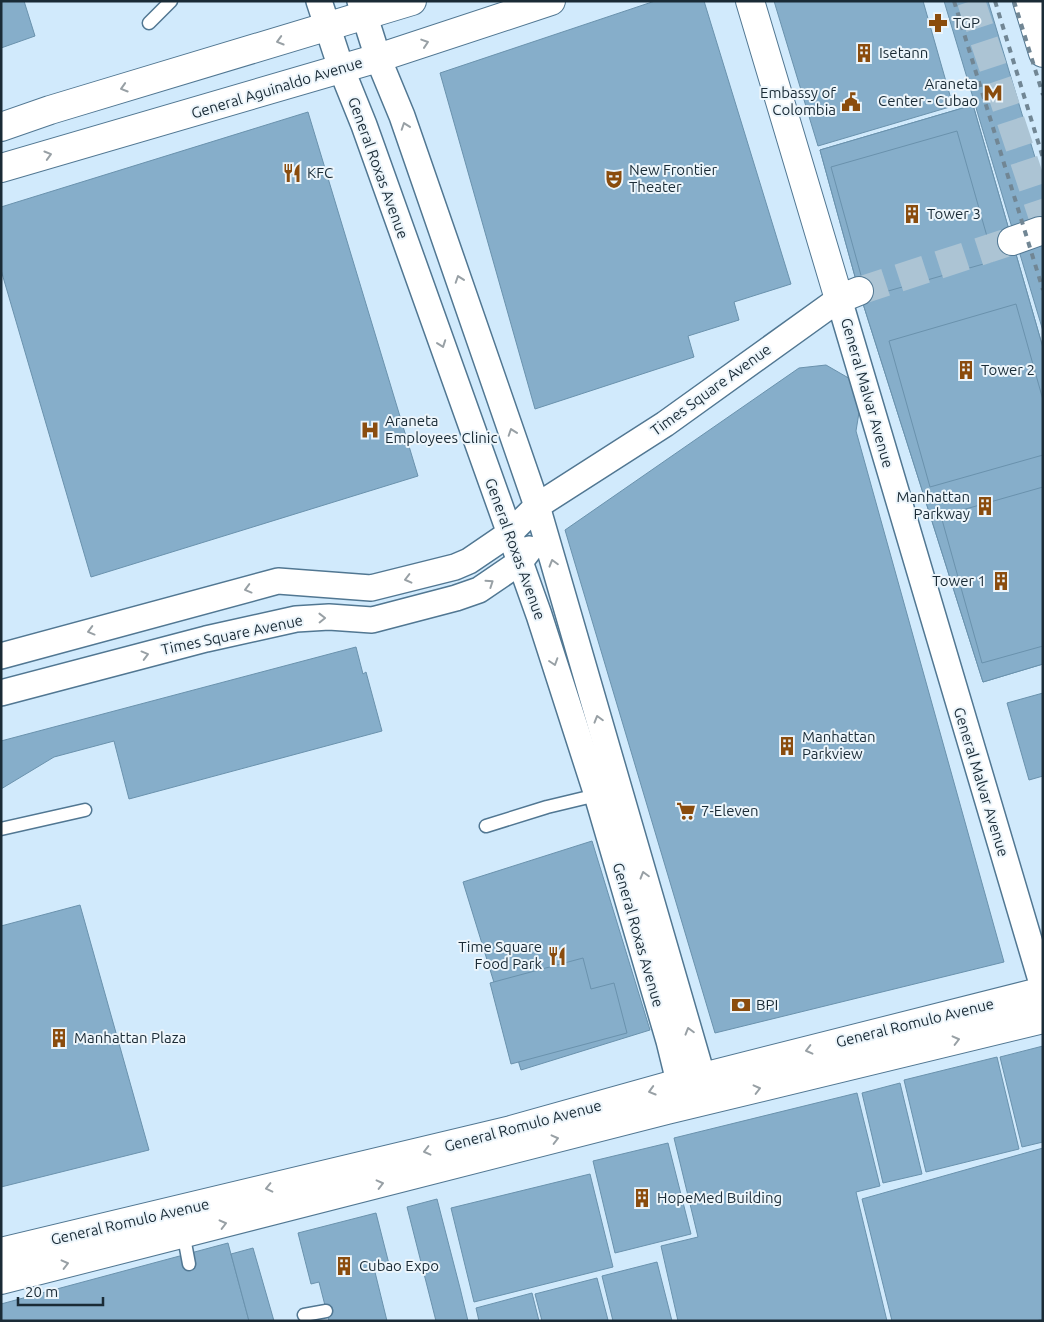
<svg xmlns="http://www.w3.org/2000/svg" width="1044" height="1322" font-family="Ubuntu,sans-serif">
	<rect width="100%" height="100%" fill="#d1eafc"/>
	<!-- building -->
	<g fill="#86aeca" stroke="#6a92ad" fill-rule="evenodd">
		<path d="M1,1H24L35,36L1,48Z"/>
		<path d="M655,1H704L791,284L734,302L739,320L688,336L694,357L535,409L440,73Z"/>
		<path d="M774,1H923L953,106L818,146Z"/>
		<path d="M944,1H988L1043,184V331Z"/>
		<path d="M973,105L1043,348V400L1016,304L889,341L930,487L1043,455V487L941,516L982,663L1043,646V664L983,682L859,291L820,150ZM957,131L994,261L867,297L831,167Z"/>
		<path d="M973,105L1043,348V664L983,682L859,291L820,150Z"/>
		<path d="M308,112L418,476L91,577L1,270V207Z"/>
		<path d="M957,131L994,261L867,297L831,167Z"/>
		<path d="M1016,304L1043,400V455L930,487L889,341Z"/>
		<path d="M826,365L852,380L861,400L856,431L1004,962L715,1033L565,530L799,368Z"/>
		<path d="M1043,487V646L982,663L941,516Z"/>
		<path d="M356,647L363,674L366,672L382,731L129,799L114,741L54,757L1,789V741Z"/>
		<path d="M1043,693V776L1029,780L1007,703Z"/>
		<path d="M592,841L650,1030L521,1070L463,882Z"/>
		<path d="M80,905L149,1150L1,1187V926Z"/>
		<path d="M583,958L591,989L614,983L627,1033L511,1064L490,983Z"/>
		<path d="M1043,1046V1142L1022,1147L1000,1057Z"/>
		<path d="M997,1057L1019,1149L926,1172L904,1080Z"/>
		<path d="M900,1083L922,1174L883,1183L862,1093Z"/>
		<path d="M857,1093L880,1186L856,1192L887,1321H678L661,1246L698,1237L674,1138Z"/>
		<path d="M668,1143L691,1234L615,1253L593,1161Z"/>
		<path d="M1043,1148V1319L1036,1321H892L862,1199Z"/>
		<path d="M590,1174L613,1267L474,1302L451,1208Z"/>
		<path d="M437,1199L460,1288L468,1321H436L407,1207Z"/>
		<path d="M376,1213L389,1264L374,1268L387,1321H329L319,1282L311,1284L298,1233Z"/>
		<path d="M228,1243L249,1321H1V1304Z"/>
		<path d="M253,1248L274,1321H249L231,1254Z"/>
		<path d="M657,1262L672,1321H613L602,1276Z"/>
		<path d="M597,1278L608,1320L542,1321L535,1294Z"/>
		<path d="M532,1293L539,1321H479L476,1308Z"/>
	</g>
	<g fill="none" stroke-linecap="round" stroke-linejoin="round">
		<!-- tertiary-tunnel -->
		<path stroke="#acc4d4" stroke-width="28" stroke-dasharray="28 14" stroke-linecap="butt" d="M859,291L1012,241"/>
		<!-- primary-tunnel -->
		<path stroke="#acc4d4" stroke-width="28" stroke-dasharray="28 14" stroke-linecap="butt" d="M971,1L1043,218"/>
		<!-- service casing -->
		<g stroke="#517792" stroke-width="15">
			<g id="service">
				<path d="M149,23L171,1"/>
				<path d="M486,826L547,807L597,795"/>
				<path d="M1,829L85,810"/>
				<path d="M183,1232L189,1264"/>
				<path d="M304,1315L326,1311"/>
			</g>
		</g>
		<!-- minor casing -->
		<g stroke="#517792" stroke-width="28">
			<g id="minor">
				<path d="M319,1L341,68L364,125L539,615L597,795L669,1041L684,1102"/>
				<path d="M360,1L378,58L402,116L537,506L708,1096"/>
				<path d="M1,656L278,581L371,588L455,567L469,561L510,533L537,506L665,424L839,299L1043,987"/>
				<path d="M1,693L206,639L296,619L329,617L372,620L456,598L479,590L520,562L530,549"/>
			</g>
		</g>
		<!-- tertiary casing -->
		<g stroke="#517792" stroke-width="30">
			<g id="tertiary">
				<path d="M750,1L839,299L859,291"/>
				<path d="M1,127L50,110L412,1"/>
				<path d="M1,168L378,58L551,1"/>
				<path d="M1012,241L1040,231"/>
				<path d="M1,1252L511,1130L679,1083L1043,991"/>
				<path d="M1,1280L667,1110L1043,1019"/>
			</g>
		</g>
		<!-- primary casing -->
		<g stroke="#517792" stroke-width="30">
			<path id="primary" d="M1027,1L1043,53"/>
		</g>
		<!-- service -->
		<use href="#service" stroke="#fff" stroke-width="12"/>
		<!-- minor -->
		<use href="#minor" stroke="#fff" stroke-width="25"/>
		<!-- tertiary -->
		<use href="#tertiary" stroke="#fff" stroke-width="28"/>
		<!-- primary -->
		<use href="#primary" stroke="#fff" stroke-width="28"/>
		<!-- rail -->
		<g stroke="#718694" stroke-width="4" stroke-dasharray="6 6" stroke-linecap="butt">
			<path d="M954,1L1043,290"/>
			<path d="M995,1L1043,158"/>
			<path d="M1014,1L1043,95"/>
		</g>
	</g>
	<!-- one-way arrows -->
	<defs><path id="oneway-chevron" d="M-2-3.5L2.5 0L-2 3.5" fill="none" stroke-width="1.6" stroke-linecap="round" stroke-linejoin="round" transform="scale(1.25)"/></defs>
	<g stroke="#98a0a5">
		<use href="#oneway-chevron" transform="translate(280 41) rotate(164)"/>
		<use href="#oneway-chevron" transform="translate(425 43) rotate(-18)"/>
		<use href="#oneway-chevron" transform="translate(124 88) rotate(163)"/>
		<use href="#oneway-chevron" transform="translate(405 126) rotate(-109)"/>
		<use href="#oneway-chevron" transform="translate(48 155) rotate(-16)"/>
		<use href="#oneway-chevron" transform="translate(459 279) rotate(-109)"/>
		<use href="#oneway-chevron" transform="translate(442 344) rotate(70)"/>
		<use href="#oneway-chevron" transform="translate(512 432) rotate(-109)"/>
		<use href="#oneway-chevron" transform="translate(553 563) rotate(-106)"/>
		<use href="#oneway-chevron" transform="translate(408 579) rotate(166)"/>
		<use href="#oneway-chevron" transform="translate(490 583) rotate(-34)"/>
		<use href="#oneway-chevron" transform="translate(248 589) rotate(165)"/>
		<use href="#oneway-chevron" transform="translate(322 618) rotate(-1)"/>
		<use href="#oneway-chevron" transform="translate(91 631) rotate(165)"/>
		<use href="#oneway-chevron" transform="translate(145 655) rotate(-15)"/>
		<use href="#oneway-chevron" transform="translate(554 662) rotate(72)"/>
		<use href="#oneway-chevron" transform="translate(598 719) rotate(-106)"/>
		<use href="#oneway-chevron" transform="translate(644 875) rotate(-106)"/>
		<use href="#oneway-chevron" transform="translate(689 1031) rotate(-106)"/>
		<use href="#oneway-chevron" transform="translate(956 1040) rotate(-14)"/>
		<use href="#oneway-chevron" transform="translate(809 1050) rotate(166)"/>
		<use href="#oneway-chevron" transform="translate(757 1089) rotate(-14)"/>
		<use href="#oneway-chevron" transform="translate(652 1091) rotate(164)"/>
		<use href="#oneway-chevron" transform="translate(555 1139) rotate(-14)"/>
		<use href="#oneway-chevron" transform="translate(427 1151) rotate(166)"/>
		<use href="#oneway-chevron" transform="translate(380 1184) rotate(-14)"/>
		<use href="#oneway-chevron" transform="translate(269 1188) rotate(167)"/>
		<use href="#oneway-chevron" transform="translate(223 1224) rotate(-14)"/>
		<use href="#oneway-chevron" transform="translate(65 1264) rotate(-14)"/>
	</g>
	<!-- icons -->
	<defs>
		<g id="pharmacy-bare" transform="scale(1.5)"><path d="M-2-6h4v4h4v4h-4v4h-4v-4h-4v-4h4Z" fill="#8a4c0d" stroke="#ecf5fb" stroke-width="2.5" paint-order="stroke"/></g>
		<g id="building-bare" transform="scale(1.5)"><path d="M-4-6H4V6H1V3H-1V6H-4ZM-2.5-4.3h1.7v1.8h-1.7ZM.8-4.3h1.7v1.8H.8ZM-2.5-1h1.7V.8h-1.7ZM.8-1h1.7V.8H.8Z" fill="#8a4c0d" stroke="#ecf5fb" stroke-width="2.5" paint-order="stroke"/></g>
		<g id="metro-bare" transform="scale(1.5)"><path d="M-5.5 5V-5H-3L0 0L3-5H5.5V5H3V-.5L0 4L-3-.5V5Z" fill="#8a4c0d" stroke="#ecf5fb" stroke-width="2.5" paint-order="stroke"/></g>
		<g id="civic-bare" transform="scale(1.5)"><path d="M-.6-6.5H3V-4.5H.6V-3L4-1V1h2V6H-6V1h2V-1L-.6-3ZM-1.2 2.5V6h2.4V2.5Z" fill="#8a4c0d" stroke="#ecf5fb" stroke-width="2.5" paint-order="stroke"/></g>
		<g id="restaurant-bare" transform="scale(1.5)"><path d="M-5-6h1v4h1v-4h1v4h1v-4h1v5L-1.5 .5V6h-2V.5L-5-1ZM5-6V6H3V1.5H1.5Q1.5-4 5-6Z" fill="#8a4c0d" stroke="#ecf5fb" stroke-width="2.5" paint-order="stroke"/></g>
		<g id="theatre-bare" transform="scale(1.5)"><path d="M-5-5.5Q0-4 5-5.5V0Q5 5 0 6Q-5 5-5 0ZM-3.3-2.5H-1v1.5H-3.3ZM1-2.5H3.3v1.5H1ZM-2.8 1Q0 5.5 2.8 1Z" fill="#8a4c0d" stroke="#ecf5fb" stroke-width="2.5" paint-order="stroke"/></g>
		<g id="hospital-bare" transform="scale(1.5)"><path d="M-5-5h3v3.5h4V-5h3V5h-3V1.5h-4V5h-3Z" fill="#8a4c0d" stroke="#ecf5fb" stroke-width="2.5" paint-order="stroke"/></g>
		<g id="supermarket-bare" transform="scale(1.5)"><path d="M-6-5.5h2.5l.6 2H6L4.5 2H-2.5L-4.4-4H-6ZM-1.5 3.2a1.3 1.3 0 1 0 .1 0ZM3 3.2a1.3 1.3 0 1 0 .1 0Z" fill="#8a4c0d" stroke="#ecf5fb" stroke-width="2.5" paint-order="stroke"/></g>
		<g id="bank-bare" transform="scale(1.5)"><path d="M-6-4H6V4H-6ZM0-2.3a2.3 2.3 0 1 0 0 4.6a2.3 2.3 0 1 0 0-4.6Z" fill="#8a4c0d" stroke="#ecf5fb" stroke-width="2.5" paint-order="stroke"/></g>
	</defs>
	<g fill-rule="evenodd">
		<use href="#pharmacy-bare" x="938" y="23"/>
		<use href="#building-bare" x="864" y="53"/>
		<use href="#metro-bare" x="993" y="93"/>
		<use href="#civic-bare" x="851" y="102"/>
		<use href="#restaurant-bare" x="292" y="173"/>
		<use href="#theatre-bare" x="614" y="179"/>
		<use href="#building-bare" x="912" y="214"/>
		<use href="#building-bare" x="966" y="370"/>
		<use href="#hospital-bare" x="370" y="430"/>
		<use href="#building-bare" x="985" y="506"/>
		<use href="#building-bare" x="1001" y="581"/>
		<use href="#building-bare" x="787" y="746"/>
		<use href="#supermarket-bare" x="686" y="811"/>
		<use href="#restaurant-bare" x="557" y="956"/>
		<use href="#bank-bare" x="741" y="1005"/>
		<use href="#building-bare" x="59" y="1038"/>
		<use href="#building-bare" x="642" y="1198"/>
		<use href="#building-bare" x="344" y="1266"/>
	</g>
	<g text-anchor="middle" stroke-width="4" stroke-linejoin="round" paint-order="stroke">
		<!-- poi labels -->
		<g font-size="15" fill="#1a2b36" stroke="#ecf5fb" text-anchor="start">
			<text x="953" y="28">TGP</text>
			<text x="879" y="58">Isetann</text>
			<text x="978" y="89" text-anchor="end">Araneta<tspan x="978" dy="17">Center - Cubao</tspan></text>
			<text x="836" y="98" text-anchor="end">Embassy of<tspan x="836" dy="17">Colombia</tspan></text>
			<text x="629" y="175">New Frontier<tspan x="629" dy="17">Theater</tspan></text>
			<text x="307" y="178">KFC</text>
			<text x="927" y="219">Tower 3</text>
			<text x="981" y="375">Tower 2</text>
			<text x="385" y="426">Araneta<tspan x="385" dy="17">Employees Clinic</tspan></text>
			<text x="970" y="502" text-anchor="end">Manhattan<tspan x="970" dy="17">Parkway</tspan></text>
			<text x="986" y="586" text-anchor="end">Tower 1</text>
			<text x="802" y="742">Manhattan<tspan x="802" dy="17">Parkview</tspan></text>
			<text x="701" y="816">7-Eleven</text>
			<text x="542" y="952" text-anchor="end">Time Square<tspan x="542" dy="17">Food Park</tspan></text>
			<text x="756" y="1010">BPI</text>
			<text x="74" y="1043">Manhattan Plaza</text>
			<text x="657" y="1203">HopeMed Building</text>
			<text x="359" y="1271">Cubao Expo</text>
		</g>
		<!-- street labels -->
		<g font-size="15" fill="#1a2b36" stroke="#ecf5fb">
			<text transform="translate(277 88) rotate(-17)" y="5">General Aguinaldo Avenue</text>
			<text transform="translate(378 168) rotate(70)" y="5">General Roxas Avenue</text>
			<text transform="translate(711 390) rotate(-36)" y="5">Times Square Avenue</text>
			<text transform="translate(867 393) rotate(74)" y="5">General Malvar Avenue</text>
			<text transform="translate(515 549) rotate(70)" y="5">General Roxas Avenue</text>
			<text transform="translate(232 635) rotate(-12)" y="5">Times Square Avenue</text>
			<text transform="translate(981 782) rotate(73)" y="5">General Malvar Avenue</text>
			<text transform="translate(638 935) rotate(74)" y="5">General Roxas Avenue</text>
			<text transform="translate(915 1023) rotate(-14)" y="5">General Romulo Avenue</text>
			<text transform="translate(523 1126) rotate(-15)" y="5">General Romulo Avenue</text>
			<text transform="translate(130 1222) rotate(-13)" y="5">General Romulo Avenue</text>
		</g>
	</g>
	<!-- border -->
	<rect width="1044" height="1322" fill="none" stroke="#1a2b36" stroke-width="5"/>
	<!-- scale -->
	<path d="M18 1297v8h85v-8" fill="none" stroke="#1a2b36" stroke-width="2.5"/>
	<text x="25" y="1297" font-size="15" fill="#1a2b36" stroke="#ecf5fb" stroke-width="4" paint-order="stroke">20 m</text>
</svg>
